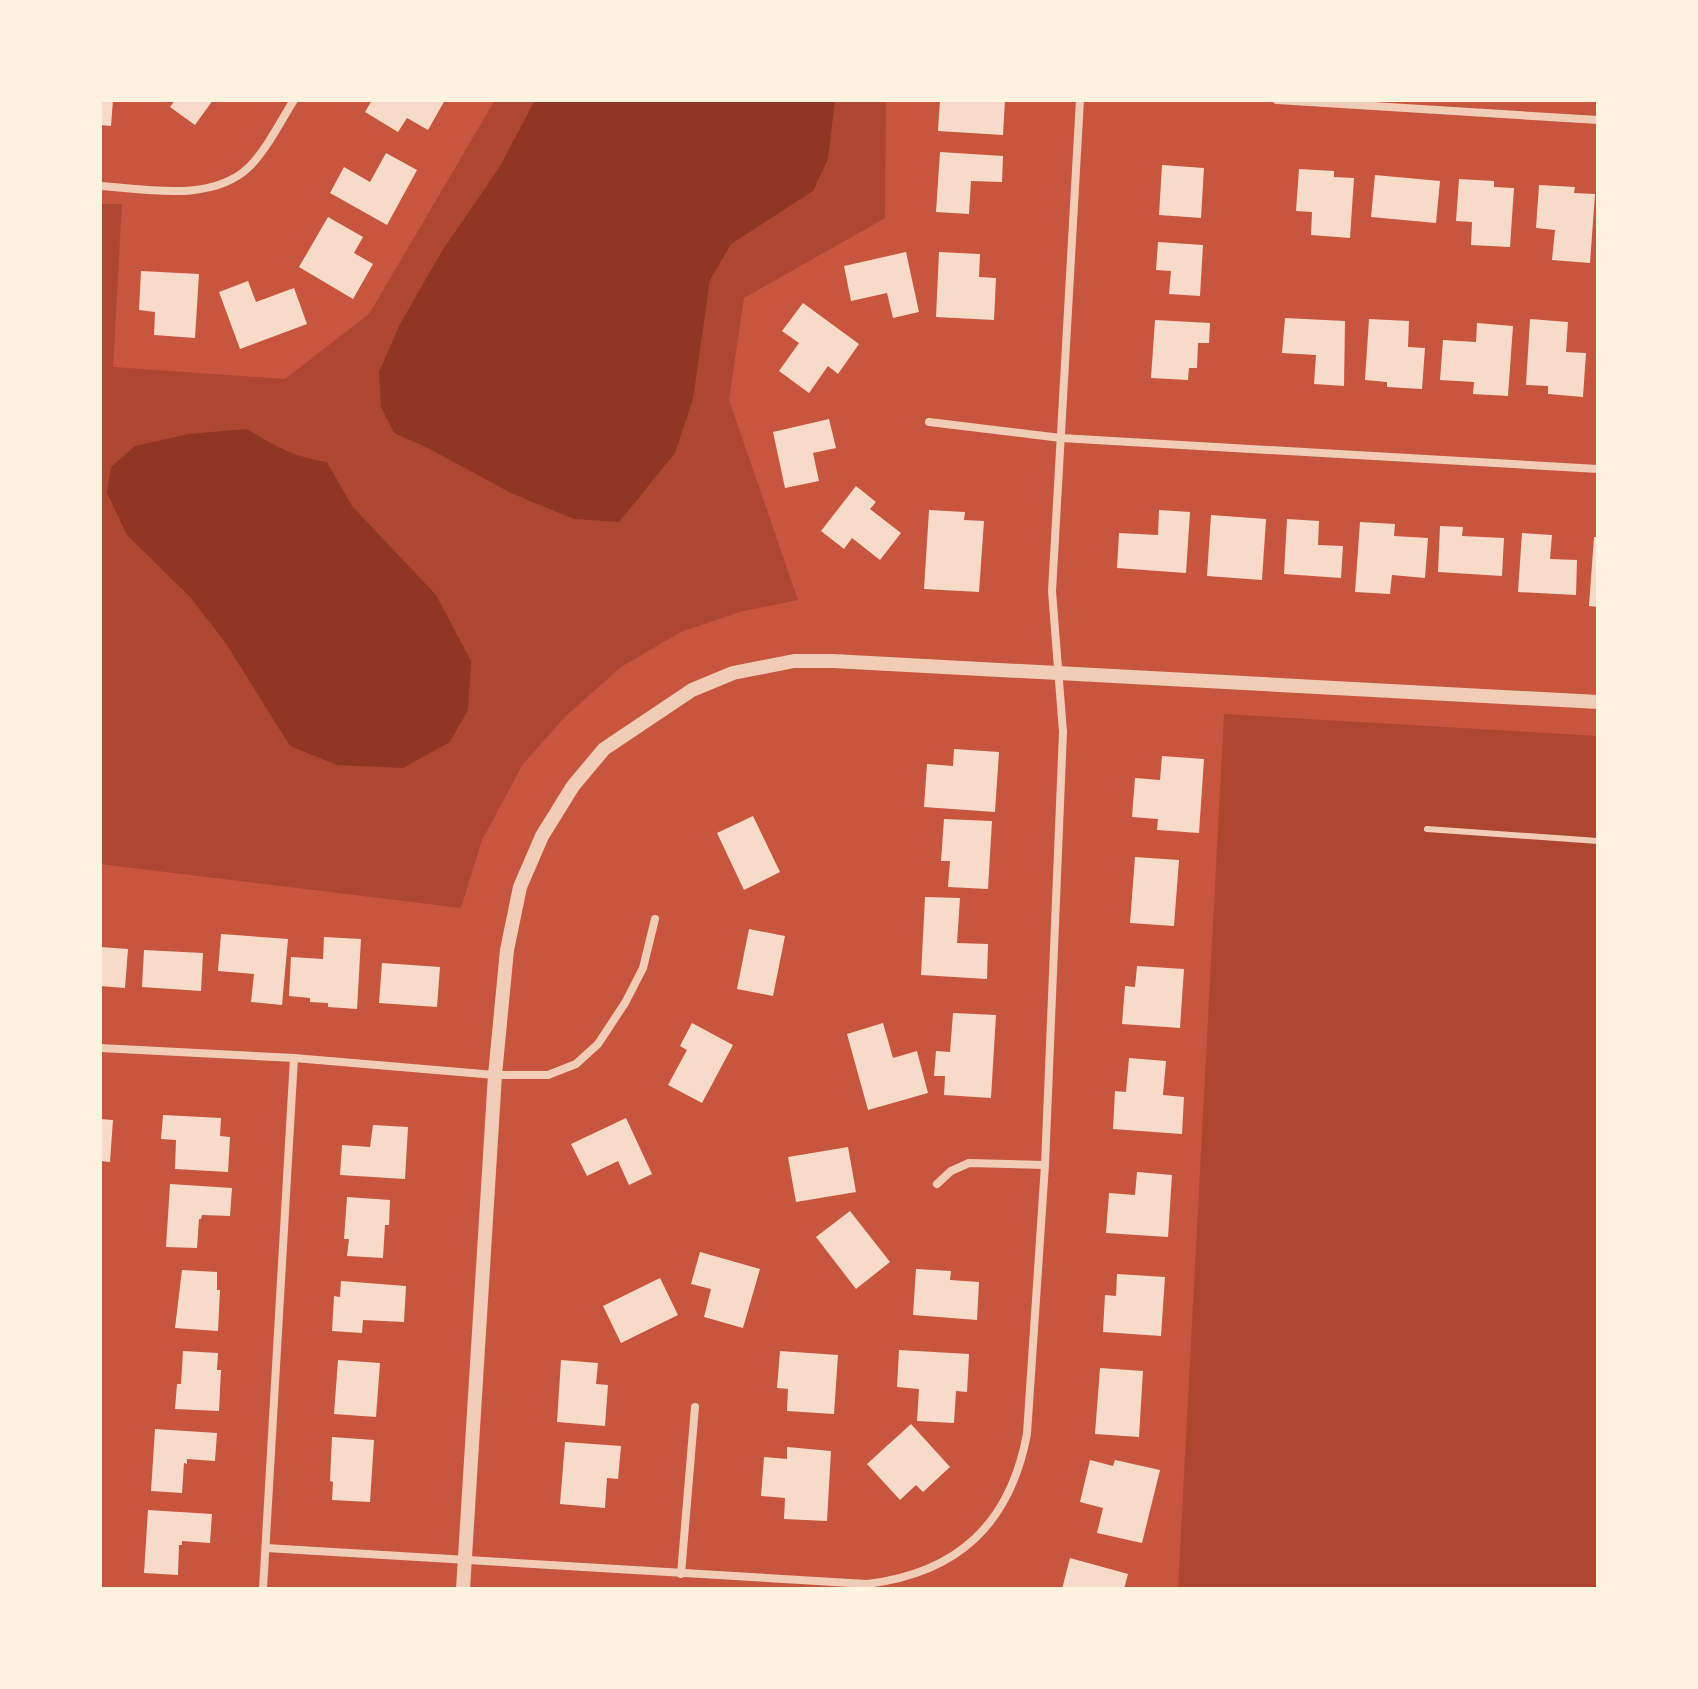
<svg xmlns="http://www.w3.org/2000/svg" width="1698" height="1689" font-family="'Titillium Web',sans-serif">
	<rect width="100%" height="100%" fill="#c8553d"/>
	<!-- green -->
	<g fill="#ae4732">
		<path d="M495,100H886L885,218L744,298L729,400L798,600L740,612L681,632L621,667L566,716L523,764L482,840L461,908L100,864V204H122L113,367L285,379L369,314Z"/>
		<path d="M1224,714L1598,736V1589H1178Z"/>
	</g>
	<!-- water -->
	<g fill="#8f3625">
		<path d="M535,100H835L828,159L813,191L731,244L710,280L693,399L675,453L619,522L574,519L513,494L428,448L394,433L381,407L379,372L400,324L442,251L499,168Z"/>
		<path d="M247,429C275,446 294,457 327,462L352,506L436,595L471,661L468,710L450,742L403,768L337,765L290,746L225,642L190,597L127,535L107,493L111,467L135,446L188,434Z"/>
	</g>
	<!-- building -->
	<g fill="#f7dbc8">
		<path d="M100,100H113L111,126L100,125Z"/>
		<path d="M175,100H213L195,125L170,107Z"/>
		<path d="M372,100H445L428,130L407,118L398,132L365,112Z"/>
		<path d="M940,100H1005L1003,135L938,131Z"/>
		<path d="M940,152L1003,156L1002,182L971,181L969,214L936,212Z"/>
		<path d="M386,153L417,170L387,225L330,193L344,167L370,182Z"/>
		<path d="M1162,165L1204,168L1201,218L1159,215Z"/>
		<path d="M1299,169L1334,171V177L1354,178L1350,238L1311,235L1312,212L1296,211Z"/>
		<path d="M1375,175L1440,181L1436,223L1371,217Z"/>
		<path d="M1459,179L1494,181V187L1514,188L1510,247L1471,245L1472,222L1456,221Z"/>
		<path d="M1539,185L1575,187L1574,193L1595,194L1590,263L1552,260L1555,230L1536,228Z"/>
		<path d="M328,217L363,237L354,253L373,264L353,299L299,267Z"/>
		<path d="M1158,242L1203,245L1200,296L1169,294L1171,271L1156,270Z"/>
		<path d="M906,252L919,312L893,318L887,293L851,301L844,266Z"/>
		<path d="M939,252L980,254L979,277L996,278L994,320L936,317Z"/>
		<path d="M141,271L199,274L195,338L154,335L155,312L139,310Z"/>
		<path d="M248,281L256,302L294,288L307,324L240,349L219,292Z"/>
		<path d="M803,303L859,344L838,374L828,366L809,393L779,371L799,343L782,331Z"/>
		<path d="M1285,318L1345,321L1344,386L1314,384L1316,355L1282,353Z"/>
		<path d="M1369,319L1409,321L1408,347L1425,348L1422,389L1387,387V382L1365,380Z"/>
		<path d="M1530,319L1568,322L1566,352L1586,353L1583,397L1548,394V386L1526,385Z"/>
		<path d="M1155,320L1210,323L1209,343H1198L1197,368H1189L1188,380L1151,378Z"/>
		<path d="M1477,323L1513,326L1508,396L1473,394L1474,382L1440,380L1443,340L1476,342Z"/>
		<path d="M829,419L836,448L813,453L819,481L785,488L773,432Z"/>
		<path d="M856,486L876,502L870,509L901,533L880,560L852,538L844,549L821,531Z"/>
		<path d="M929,510L965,512L964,520L984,521L979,592L924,589Z"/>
		<path d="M1159,510L1190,512L1186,573L1117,568L1119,533L1158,535Z"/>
		<path d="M1211,515L1266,519L1262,580L1207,576Z"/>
		<path d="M1287,519L1319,521L1318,545L1343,546L1341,578L1284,574Z"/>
		<path d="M1360,522L1395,524L1394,536L1428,538L1425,578L1392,575L1390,594L1355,592Z"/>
		<path d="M1440,526L1463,527L1462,536L1504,538L1502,576L1438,572Z"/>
		<path d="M1522,533L1552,535L1550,559L1577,560L1576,595L1518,592Z"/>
		<path d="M1594,537H1598V607L1589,606Z"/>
		<path d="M954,749L999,752L995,812L924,807L927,764L953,766Z"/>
		<path d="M1162,756L1204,759L1199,833L1157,830L1158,819L1132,817L1135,778L1160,780Z"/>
		<path d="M753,816L780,872L744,890L717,833Z"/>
		<path d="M944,819L992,821L988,889L948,887L950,861H941Z"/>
		<path d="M1135,857L1179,860L1174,926L1130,923Z"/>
		<path d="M925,897L960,898L957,943L988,944L987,979L921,975Z"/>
		<path d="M749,929L785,936L773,996L737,989Z"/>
		<path d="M221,934L288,939L282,1005L251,1002L254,974L218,971Z"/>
		<path d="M324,937L361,939L357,1009L328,1007V1003L310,1002V998L289,996L291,957L323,959Z"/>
		<path d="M100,947L128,949L125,988L100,986Z"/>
		<path d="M144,950L203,953L201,991L142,987Z"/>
		<path d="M382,963L440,967L437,1007L379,1003Z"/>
		<path d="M1137,966L1184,969L1180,1028L1122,1024L1125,986L1135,987Z"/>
		<path d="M953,1013L996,1015L991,1098L944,1095L945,1076H934L936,1051L950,1052Z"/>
		<path d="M692,1023L733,1045L702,1103L668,1085L687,1050L680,1046Z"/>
		<path d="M883,1023L893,1058L917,1051L928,1093L868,1110L847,1034Z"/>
		<path d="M1129,1058L1166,1061L1163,1095L1184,1097L1182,1134L1113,1129L1115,1091L1126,1092Z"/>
		<path d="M163,1115L221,1118L220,1136L230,1137L228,1172L175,1169L176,1140L161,1139Z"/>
		<path d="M626,1118L652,1174L629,1185L618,1161L587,1176L571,1144Z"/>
		<path d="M100,1119L113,1120L110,1162L100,1161Z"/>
		<path d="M373,1125L408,1127L405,1179L340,1175L342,1145L370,1147Z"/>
		<path d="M848,1147L856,1192L796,1202L788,1157Z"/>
		<path d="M1137,1172L1172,1175L1168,1237L1106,1233L1109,1193L1135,1195Z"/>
		<path d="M170,1184L232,1188L230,1216L202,1215L201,1219H199L197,1248L166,1247Z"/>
		<path d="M347,1197L390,1200L389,1225H385L383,1258L347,1256L349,1239H344Z"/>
		<path d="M850,1211L890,1262L856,1289L816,1237Z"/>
		<path d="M700,1252L760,1269L743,1328L704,1317L711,1289L691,1284Z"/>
		<path d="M916,1269L951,1271L950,1280L979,1282L977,1320L913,1315Z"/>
		<path d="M182,1270L217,1272V1290H220L218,1331L175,1328Z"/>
		<path d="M1117,1274L1165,1277L1161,1336L1103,1332L1105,1295L1116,1296Z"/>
		<path d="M660,1278L678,1315L621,1343L603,1306Z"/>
		<path d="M341,1281L406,1286L404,1322L363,1320L362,1333L332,1331L334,1296L340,1297Z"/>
		<path d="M899,1350L969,1354L967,1392L956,1391L954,1423L917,1421L919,1389L897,1387Z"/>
		<path d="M183,1351L218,1353L217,1370H221L219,1411L175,1409L177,1384H181Z"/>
		<path d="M780,1351L838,1355L834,1414L787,1411L788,1389L777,1388Z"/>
		<path d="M338,1360L380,1363L376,1417L334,1414Z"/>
		<path d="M561,1360L598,1363L596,1384L608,1385L605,1426L557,1422Z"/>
		<path d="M1100,1368L1143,1371L1139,1437L1095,1434Z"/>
		<path d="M911,1424L950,1467L923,1492L916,1485L900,1500L867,1464Z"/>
		<path d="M155,1429L217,1433L215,1461L187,1459V1464L184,1463L182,1493L151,1491Z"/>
		<path d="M332,1437L374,1440L370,1502L332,1500L333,1482L330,1481Z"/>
		<path d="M565,1442L621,1446L618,1479L607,1478L605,1508L560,1504Z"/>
		<path d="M787,1447L831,1451L827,1521L784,1519L785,1498L761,1496L764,1457L787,1459Z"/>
		<path d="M1090,1460L1113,1466L1115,1460L1160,1470L1142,1543L1097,1533L1103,1508L1080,1502Z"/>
		<path d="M148,1510L212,1514L210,1543L182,1541V1545H179L178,1575L144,1573Z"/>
		<path d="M1070,1558L1128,1574L1124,1589H1062Z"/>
	</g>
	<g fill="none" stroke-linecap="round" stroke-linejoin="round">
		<!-- service -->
		<path stroke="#f1ccb7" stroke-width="6" d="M1427,829L1598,841"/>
		<!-- minor -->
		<g stroke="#f1ccb7" stroke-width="8">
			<path d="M1277,100L1598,120"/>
			<path d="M100,186C146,189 212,203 249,167C267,149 280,122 294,100"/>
			<path d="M929,422L1061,438L1598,469"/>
			<path d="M100,1048L294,1058L495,1075H548L576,1064L598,1044L625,1003L643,968L655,919"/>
			<path d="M937,1184L951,1171L969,1163L1045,1165"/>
			<path d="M266,1548L867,1584C958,1573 1010,1524 1027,1434L1045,1165L1063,732L1052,591L1080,100"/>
			<path d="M681,1574L695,1407"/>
			<path d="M263,1589L294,1058"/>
		</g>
		<!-- tertiary -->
		<path stroke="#f1ccb7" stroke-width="14" d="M463,1589L495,1075L507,950L520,887L542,836L573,786L604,749L692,690L733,673L794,661H833L1598,702"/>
	</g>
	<!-- border -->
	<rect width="1698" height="1689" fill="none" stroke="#fff3e0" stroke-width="204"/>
</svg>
